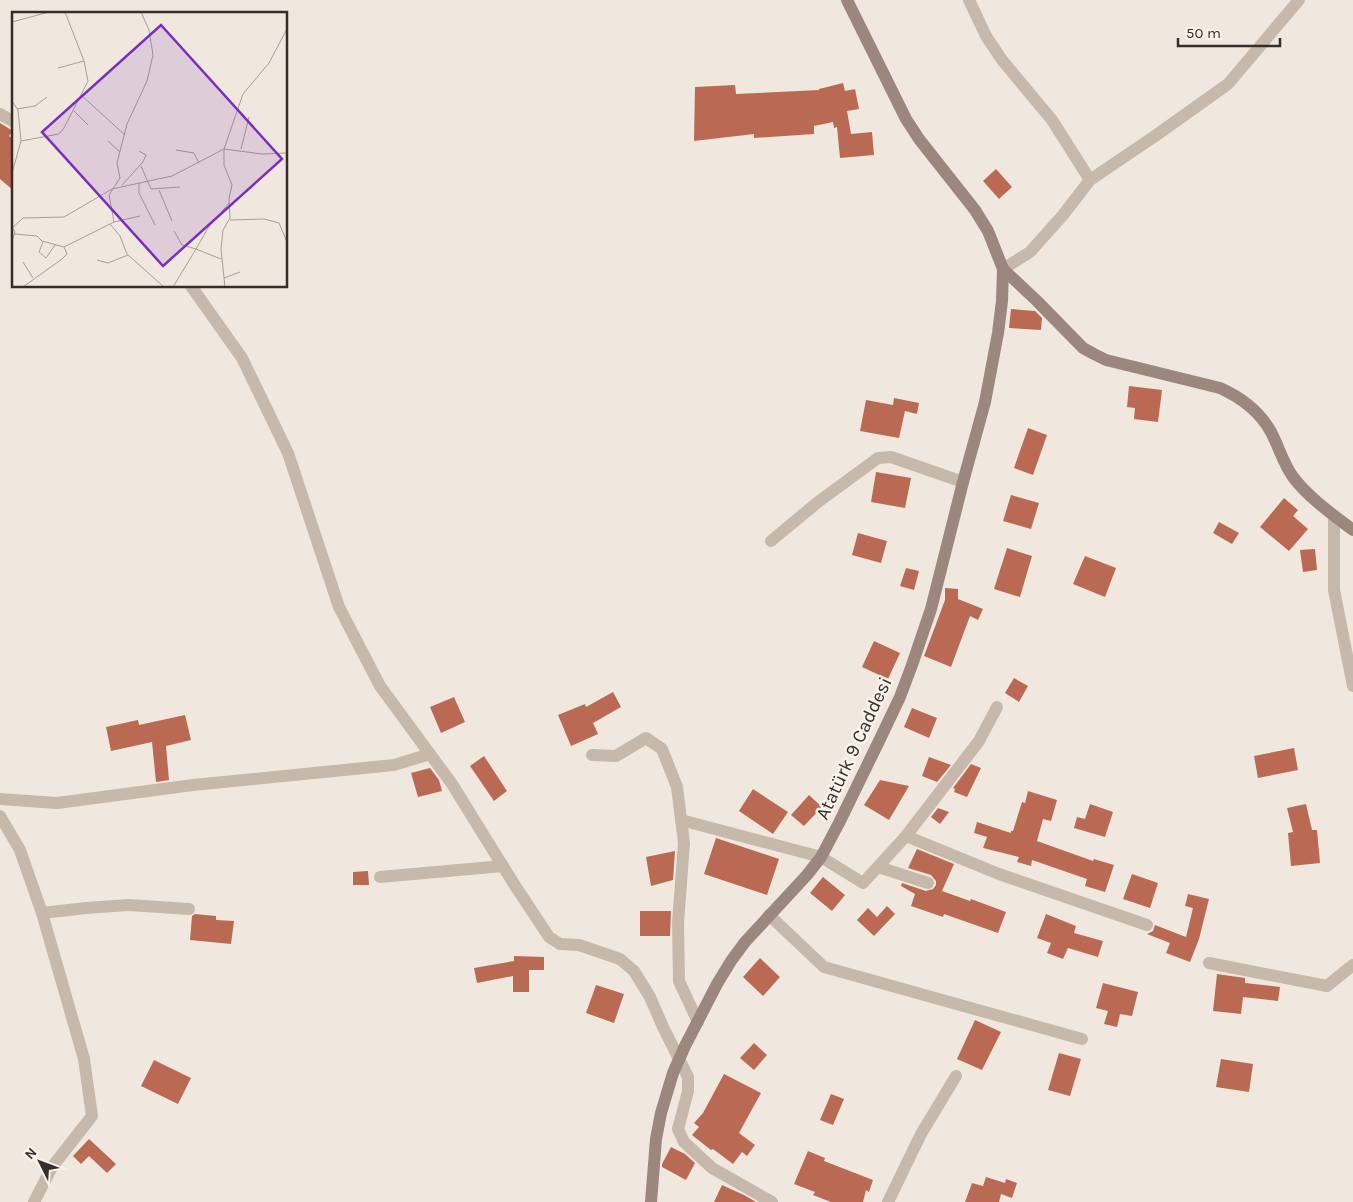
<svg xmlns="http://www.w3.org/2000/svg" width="1353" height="1202" font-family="Karla,sans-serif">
	<rect width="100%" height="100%" fill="#f0e8df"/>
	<!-- building -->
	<g fill="#ba6953">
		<path d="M843,83L845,91L855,89L859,109L847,111L851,134L872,132L874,155L840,158L837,127L834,128L833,122L814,126V134L754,138V134L694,141L695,87L735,85L736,94L819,90V89Z"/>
		<path d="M0,123L13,131L9,136L14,140V191L0,179Z"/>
		<path d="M996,169L1012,187L999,199L983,181Z"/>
		<path d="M1011,309L1035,311L1042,318L1041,330L1009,328Z"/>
		<path d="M1129,386L1162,390L1158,422L1134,419L1135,408L1127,407Z"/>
		<path d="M894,398L919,403L917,414L905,411L899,438L860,431L866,400L893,405Z"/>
		<path d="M1028,428L1047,435L1033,475L1014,468Z"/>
		<path d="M876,472L911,478L905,508L871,502Z"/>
		<path d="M1011,495L1039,503L1031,529L1003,521Z"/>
		<path d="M1284,498L1298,510L1293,516L1308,529L1289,551L1260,527Z"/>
		<path d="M1219,522L1239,533L1232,544L1213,533Z"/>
		<path d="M858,533L887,541L881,563L852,555Z"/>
		<path d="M1007,548L1032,556L1020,597L994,589Z"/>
		<path d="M1315,549L1317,570L1303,572L1300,550Z"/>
		<path d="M1085,556L1116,568L1105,597L1073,584Z"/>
		<path d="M906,568L919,571L914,590L900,586Z"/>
		<path d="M945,588L958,589V599L983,609L978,620L970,616L951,667L924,656L945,600Z"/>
		<path d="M874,641L900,653L888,679L862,667Z"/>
		<path d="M1014,678L1028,686L1019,702L1005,693Z"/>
		<path d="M613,692L621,707L593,723L598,734L571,746L558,715L585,704L586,707Z"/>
		<path d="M454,697L465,722L441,733L430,707Z"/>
		<path d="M912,708L937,718L929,738L904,727Z"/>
		<path d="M185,715L191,740L166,746L169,780L156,782L152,742L111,751L106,727L138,720L139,725Z"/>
		<path d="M1294,748L1298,770L1258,778L1254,756Z"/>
		<path d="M484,756L507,791L494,801L470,766Z"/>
		<path d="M929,757L951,765L937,782L922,776Z"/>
		<path d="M971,764L981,768L967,797L954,792L955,789L953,788Z"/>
		<path d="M430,768L439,780L442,791L418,797L411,773Z"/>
		<path d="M880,780L909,786L889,820L864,805Z"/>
		<path d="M753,789L788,812L773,834L739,811Z"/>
		<path d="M1028,791L1057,800L1051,821L1043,819L1037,841L1093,861L1094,859L1114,865L1105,892L1085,886L1087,879L1032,860L1031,866L1017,862L1019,857L983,848L987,837L974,833L977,822L1011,833V831H1013L1022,802L1025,803Z"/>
		<path d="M809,795L822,807L804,826L791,815Z"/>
		<path d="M1090,804L1113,812L1105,837L1074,828L1077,817L1085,819Z"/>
		<path d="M1306,804L1312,830H1317L1320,863L1291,866L1288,833L1293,832L1287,808Z"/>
		<path d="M938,808L949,812L940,824L931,817Z"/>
		<path d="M716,838L779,859L767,895L704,874Z"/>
		<path d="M917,849L954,864L942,891L970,901L971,899L1006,912L998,933L944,914L943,917L911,906L915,894L901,886L902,883L926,891L933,889L936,885V881L931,875L908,868Z"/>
		<path d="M675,851L673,880L651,886L646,857Z"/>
		<path d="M368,871L369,885H353V872Z"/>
		<path d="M1132,874L1158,883L1150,908L1123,899Z"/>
		<path d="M823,877L845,895L832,911L810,893Z"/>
		<path d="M1188,894L1209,899L1199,939L1190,962L1166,953L1170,943L1147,934L1153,931L1155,925L1186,937L1193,908L1185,906Z"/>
		<path d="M887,906L895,914L874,936L857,920L868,908L877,917Z"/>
		<path d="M640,911H671L670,936H640Z"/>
		<path d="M195,914L216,916V920L234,921L231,944L190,940L192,916Z"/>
		<path d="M1046,914L1076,926L1074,933L1103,941L1098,957L1068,948L1063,959L1047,953L1051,943L1037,938Z"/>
		<path d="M514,956L544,957V970H529V992H513V976L477,983L474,968L514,961Z"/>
		<path d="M760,958L780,977L763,996L743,977Z"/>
		<path d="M1217,974L1245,978V983L1280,987L1278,1001L1243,997L1241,1014L1213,1011Z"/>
		<path d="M1103,983L1138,992L1132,1016L1120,1014L1117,1027L1104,1024L1108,1011L1096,1008Z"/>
		<path d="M596,985L624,994L614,1023L586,1013Z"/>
		<path d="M975,1020L1001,1032L982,1070L957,1059Z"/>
		<path d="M754,1043L767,1055L754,1070L740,1058Z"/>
		<path d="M1059,1053L1081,1059L1070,1096L1048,1090Z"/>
		<path d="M1221,1059L1253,1064L1249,1092L1216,1087Z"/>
		<path d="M154,1060L191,1078L178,1104L141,1086Z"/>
		<path d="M724,1074L761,1093L739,1133L755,1145L747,1156L742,1152L733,1164L713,1149L711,1150L692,1135L699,1127L694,1123L703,1113Z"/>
		<path d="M831,1094L844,1099L833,1125L820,1120Z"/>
		<path d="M89,1139L116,1164L107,1173L89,1156L81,1164L73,1156Z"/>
		<path d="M671,1147L685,1154L695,1163L686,1180L662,1167V1164Z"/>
		<path d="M808,1151L825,1158L824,1161L873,1180L869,1192L866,1190L863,1202H831L813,1195L815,1192L794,1184Z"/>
		<path d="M986,1177L1005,1183L1006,1179L1017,1183L1012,1198L1001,1194L999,1202H965L972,1183L983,1186Z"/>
		<path d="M722,1185L744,1195L756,1202H714Z"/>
	</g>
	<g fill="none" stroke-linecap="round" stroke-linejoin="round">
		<!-- street -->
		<g stroke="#c7b8ac" stroke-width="12">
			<path d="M969,0L986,36L1002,60L1052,120L1090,180"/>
			<path d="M0,114L14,122"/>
			<path d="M1003,269L1030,252L1063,215L1090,180L1155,136L1228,84L1299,0"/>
			<path d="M191,286L242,358L288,453L339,607L380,686L452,784L514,884L549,937L560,944L579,945L620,959L634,971L650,997L663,1027L688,1077V1091L678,1129L684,1142L712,1168L772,1202"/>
			<path d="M1334,516V590L1353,686"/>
			<path d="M771,541L818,502L878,458L891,457L963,482"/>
			<path d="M592,755L616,756L646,738L662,749L677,787L684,843L678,923L679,981L698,1022"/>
			<path d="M0,799L57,803L193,785L394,765L430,754"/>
			<path d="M0,816L20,850L42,913L84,1059L92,1116L52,1167L34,1202"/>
			<path d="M681,820L821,857L863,883L906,836L979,741L997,707"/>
			<path d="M906,836L999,874L1147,925"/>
			<path d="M878,867L928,883"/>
			<path d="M380,877L503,866"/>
			<path d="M42,913L86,908L129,905L189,909"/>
			<path d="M769,915L824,967L1082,1039"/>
			<path d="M1209,963L1327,986L1353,965"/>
			<path d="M888,1202L921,1134L956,1076"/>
		</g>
		<!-- secondary -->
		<g stroke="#9b877d" stroke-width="12">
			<path d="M1003,269L1037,301L1083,348L1094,354L1106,360L1220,388C1240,397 1260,412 1271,432C1279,447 1283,463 1293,477C1309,498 1332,514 1353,530"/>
			<path d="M651,1202L656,1139L661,1113L673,1073L685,1046L717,984L731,961L745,942L807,875L821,857L839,823L880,739L900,697L912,665L931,609L963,482L985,402L998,333L1002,301L1003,269L988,231L975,210L919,139L906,119L847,0"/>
		</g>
	</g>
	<g text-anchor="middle" stroke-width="5" stroke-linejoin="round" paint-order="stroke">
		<!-- street labels -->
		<g font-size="19" fill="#362d2a" stroke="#f8f2eb">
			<text transform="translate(853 748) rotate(-65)" y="7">Atatürk 9 Caddesi</text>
		</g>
	</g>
	<!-- overview -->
	<g transform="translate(12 12)">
		<rect width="275" height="275" fill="#f0e8df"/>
		<path fill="none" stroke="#a69d97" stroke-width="1" d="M0,10L37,0M46,56L72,49L53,0M69,83L113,123M0,89L6,98L9,129L0,161M5,97L23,94L35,85M62,99L76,113M9,129L47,122L52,116L76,69L72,49M96,129L108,140M212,137L250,142L275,141M229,137L237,105M164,138L182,141L187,151M129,154L139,177L168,175M127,171V181L143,213M110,173L131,150L134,143L127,139M147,178L160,209M218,208L252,207L267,211M102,210L128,204M267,211L275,230M98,212L108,224L115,242L152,275M0,215L3,220L0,229M0,216L11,206L52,205L100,177L160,164L212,137M3,222L25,224L30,229L52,235L102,210L97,183L108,166L105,151L115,112L135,69L141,43L137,18L129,0M31,230L27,240L34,246L43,233M209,247L184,237L196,216L217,191M85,248L96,251L116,243M11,250L21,266M212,266L228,260M11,275L50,247L55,242L52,235M161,275L184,237L170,233L162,219M213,275L209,237L211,218L218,206L217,186L220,173L212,153V137L231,82L257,51L275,17"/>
		<path fill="#7b2cbf" fill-opacity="0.15" stroke="#7b2cbf" stroke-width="2.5" d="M149,13L270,147L151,254L30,120Z"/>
		<rect width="275" height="275" fill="none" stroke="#362d2a" stroke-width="2.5"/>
	</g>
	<!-- north arrow -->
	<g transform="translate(40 1162) rotate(312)" stroke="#f8f2eb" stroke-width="4" paint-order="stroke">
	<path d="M0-4L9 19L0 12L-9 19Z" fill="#362d2a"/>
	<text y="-8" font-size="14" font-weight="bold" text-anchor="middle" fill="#362d2a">N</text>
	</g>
	<!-- scale -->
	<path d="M1178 38v8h102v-8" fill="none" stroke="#362d2a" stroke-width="2.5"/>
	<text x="1186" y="38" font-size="15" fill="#362d2a" stroke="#f8f2eb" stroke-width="4" paint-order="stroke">50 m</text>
</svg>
